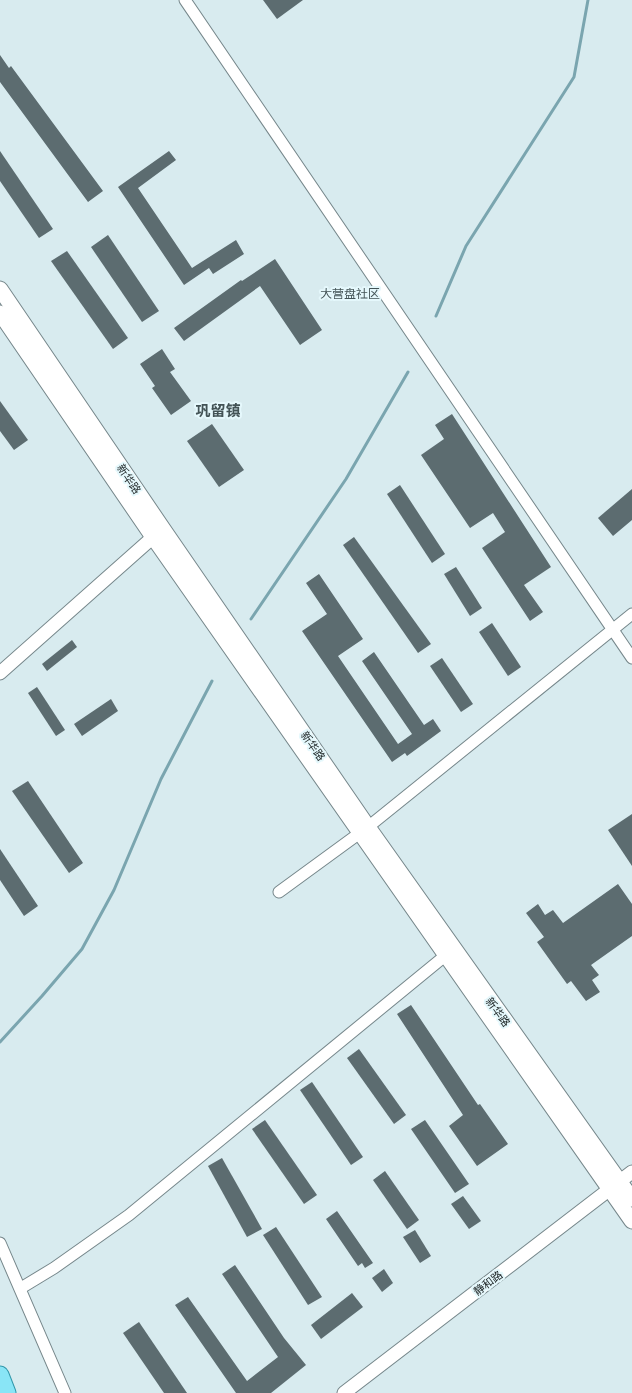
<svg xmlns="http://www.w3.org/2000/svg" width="632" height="1393" font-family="Poppins,'Noto Sans SC',sans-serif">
	<rect width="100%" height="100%" fill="#d8ebef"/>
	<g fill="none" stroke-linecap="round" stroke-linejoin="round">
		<!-- stream -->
		<g stroke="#7aa5af" stroke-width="3">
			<path d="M436,316L466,246L574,77L588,0"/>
			<path d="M251,619L346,479L408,372"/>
			<path d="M0,1042L42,996L82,949L114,890L161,779L212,681"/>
		</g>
	</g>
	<!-- building -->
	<g fill="#5c6c70">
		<path d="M263,0H303L277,19Z"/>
		<path d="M0,55L9,68L11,66L103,191L88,202L0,82Z"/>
		<path d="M0,151L53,229L39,238L0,181Z"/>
		<path d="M169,151L176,160L138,188L192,268L236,240L244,254L213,274L209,268L184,285L118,187Z"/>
		<path d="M108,235L159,311L142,322L91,247Z"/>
		<path d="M67,251L128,338L113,349L51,261Z"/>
		<path d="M275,259L322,330L300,345L260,286L184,341L174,328L241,280L242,281Z"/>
		<path d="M162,349L175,369L170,372L191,401L171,415L152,388L155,386L140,364Z"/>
		<path d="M0,401L28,440L14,450L0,431Z"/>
		<path d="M452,414L551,567L524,585L543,612L530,621L482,548L505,532L493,513L470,528L421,455L444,439L435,425Z"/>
		<path d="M212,424L244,470L219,487L187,441Z"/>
		<path d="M400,485L445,554L432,563L387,494Z"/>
		<path d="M632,489V520L613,536L598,518Z"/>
		<path d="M354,537L431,644L418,653L343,545Z"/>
		<path d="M456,567L482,608L470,616L444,574Z"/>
		<path d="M319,574L363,639L338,656L398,744L412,734L362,661L374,652L424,725L433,719L441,731L407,756L405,753L392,762L302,631L327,614L306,583Z"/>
		<path d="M492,623L521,667L508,676L479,632Z"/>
		<path d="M72,640L77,647L47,671L42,664Z"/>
		<path d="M442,658L473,704L461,712L430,666Z"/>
		<path d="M37,687L65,730L56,736L28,693Z"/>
		<path d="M111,699L118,711L82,736L74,724Z"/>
		<path d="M28,781L83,863L69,873L12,791Z"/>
		<path d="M632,814V866L608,830Z"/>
		<path d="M0,849L38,906L24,916L0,880Z"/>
		<path d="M618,884L632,904V936L591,965L599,975L592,980L600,992L586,1001L571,981L567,984L537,942L544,937L526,913L538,904L545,915L553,910L563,923Z"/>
		<path d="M411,1005L478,1105L480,1104L508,1144L477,1166L449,1126L463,1115L397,1014Z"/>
		<path d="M359,1049L406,1115L394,1124L347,1058Z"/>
		<path d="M312,1082L363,1157L351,1165L300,1090Z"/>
		<path d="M265,1120L317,1195L304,1204L252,1129Z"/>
		<path d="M425,1120L469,1184L455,1193L411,1129Z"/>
		<path d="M222,1158L262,1229L247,1237L208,1166Z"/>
		<path d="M385,1171L419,1220L407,1229L373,1180Z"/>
		<path d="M463,1196L481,1221L469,1229L451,1204Z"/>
		<path d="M337,1211L373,1263L365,1268L362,1263L358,1266L326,1219Z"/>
		<path d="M276,1227L322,1297L308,1305L263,1235Z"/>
		<path d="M415,1230L431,1256L420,1263L403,1237Z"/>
		<path d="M235,1265L284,1338L306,1365L271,1393H236L175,1305L188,1297L247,1381L278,1357L222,1274Z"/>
		<path d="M384,1269L393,1283L382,1292L372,1278Z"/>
		<path d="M352,1293L363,1307L321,1339L311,1325Z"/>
		<path d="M139,1322L187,1393H164L123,1333Z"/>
	</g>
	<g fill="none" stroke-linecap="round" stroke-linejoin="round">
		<!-- minor casing -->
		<g stroke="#76878b" stroke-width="13">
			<g id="minor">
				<path d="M185,0L632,658"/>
				<path d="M279,892L368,827L632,614"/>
				<path d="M0,1243L65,1393"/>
				<path d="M21,1288L54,1268L129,1215L451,951"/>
			</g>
		</g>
		<!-- tertiary casing -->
		<g stroke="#76878b" stroke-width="15">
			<g id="tertiary">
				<path d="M0,673L160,531"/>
				<path d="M344,1393L632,1172"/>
			</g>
		</g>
		<!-- secondary casing -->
		<g stroke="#76878b" stroke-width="17">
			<g id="secondary">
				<path d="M0,289L163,529L368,827L632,1199"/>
				<path d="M0,313L153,537L632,1221"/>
			</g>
		</g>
		<!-- primary casing -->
		<g stroke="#3197aa" stroke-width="19">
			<path id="primary" d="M0,1375L7,1393"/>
		</g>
		<!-- minor -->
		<use href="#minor" stroke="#fff" stroke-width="11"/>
		<!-- tertiary -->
		<use href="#tertiary" stroke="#fff" stroke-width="13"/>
		<!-- secondary -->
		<use href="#secondary" stroke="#fff" stroke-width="15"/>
		<!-- primary -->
		<use href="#primary" stroke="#89e5f6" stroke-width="17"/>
	</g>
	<g text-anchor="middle" stroke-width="4" stroke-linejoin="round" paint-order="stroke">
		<!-- street labels -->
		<g font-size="11" fill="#212829" stroke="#e5f8fc">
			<text transform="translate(129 479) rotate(56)" y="4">新华路</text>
			<text transform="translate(313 746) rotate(55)" y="4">新华路</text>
			<text transform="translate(498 1012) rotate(54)" y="4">新华路</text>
			<text transform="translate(488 1283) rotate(-37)" y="4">静和路</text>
		</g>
		<!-- neighbourhood labels -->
		<g font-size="12" fill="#435356" stroke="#e5f8fc">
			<text x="350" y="298">大营盘社区</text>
		</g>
		<!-- district labels -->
		<g font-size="15" font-weight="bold" fill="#435356" stroke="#e5f8fc">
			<text x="218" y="416">巩留镇</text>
		</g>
	</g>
</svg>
